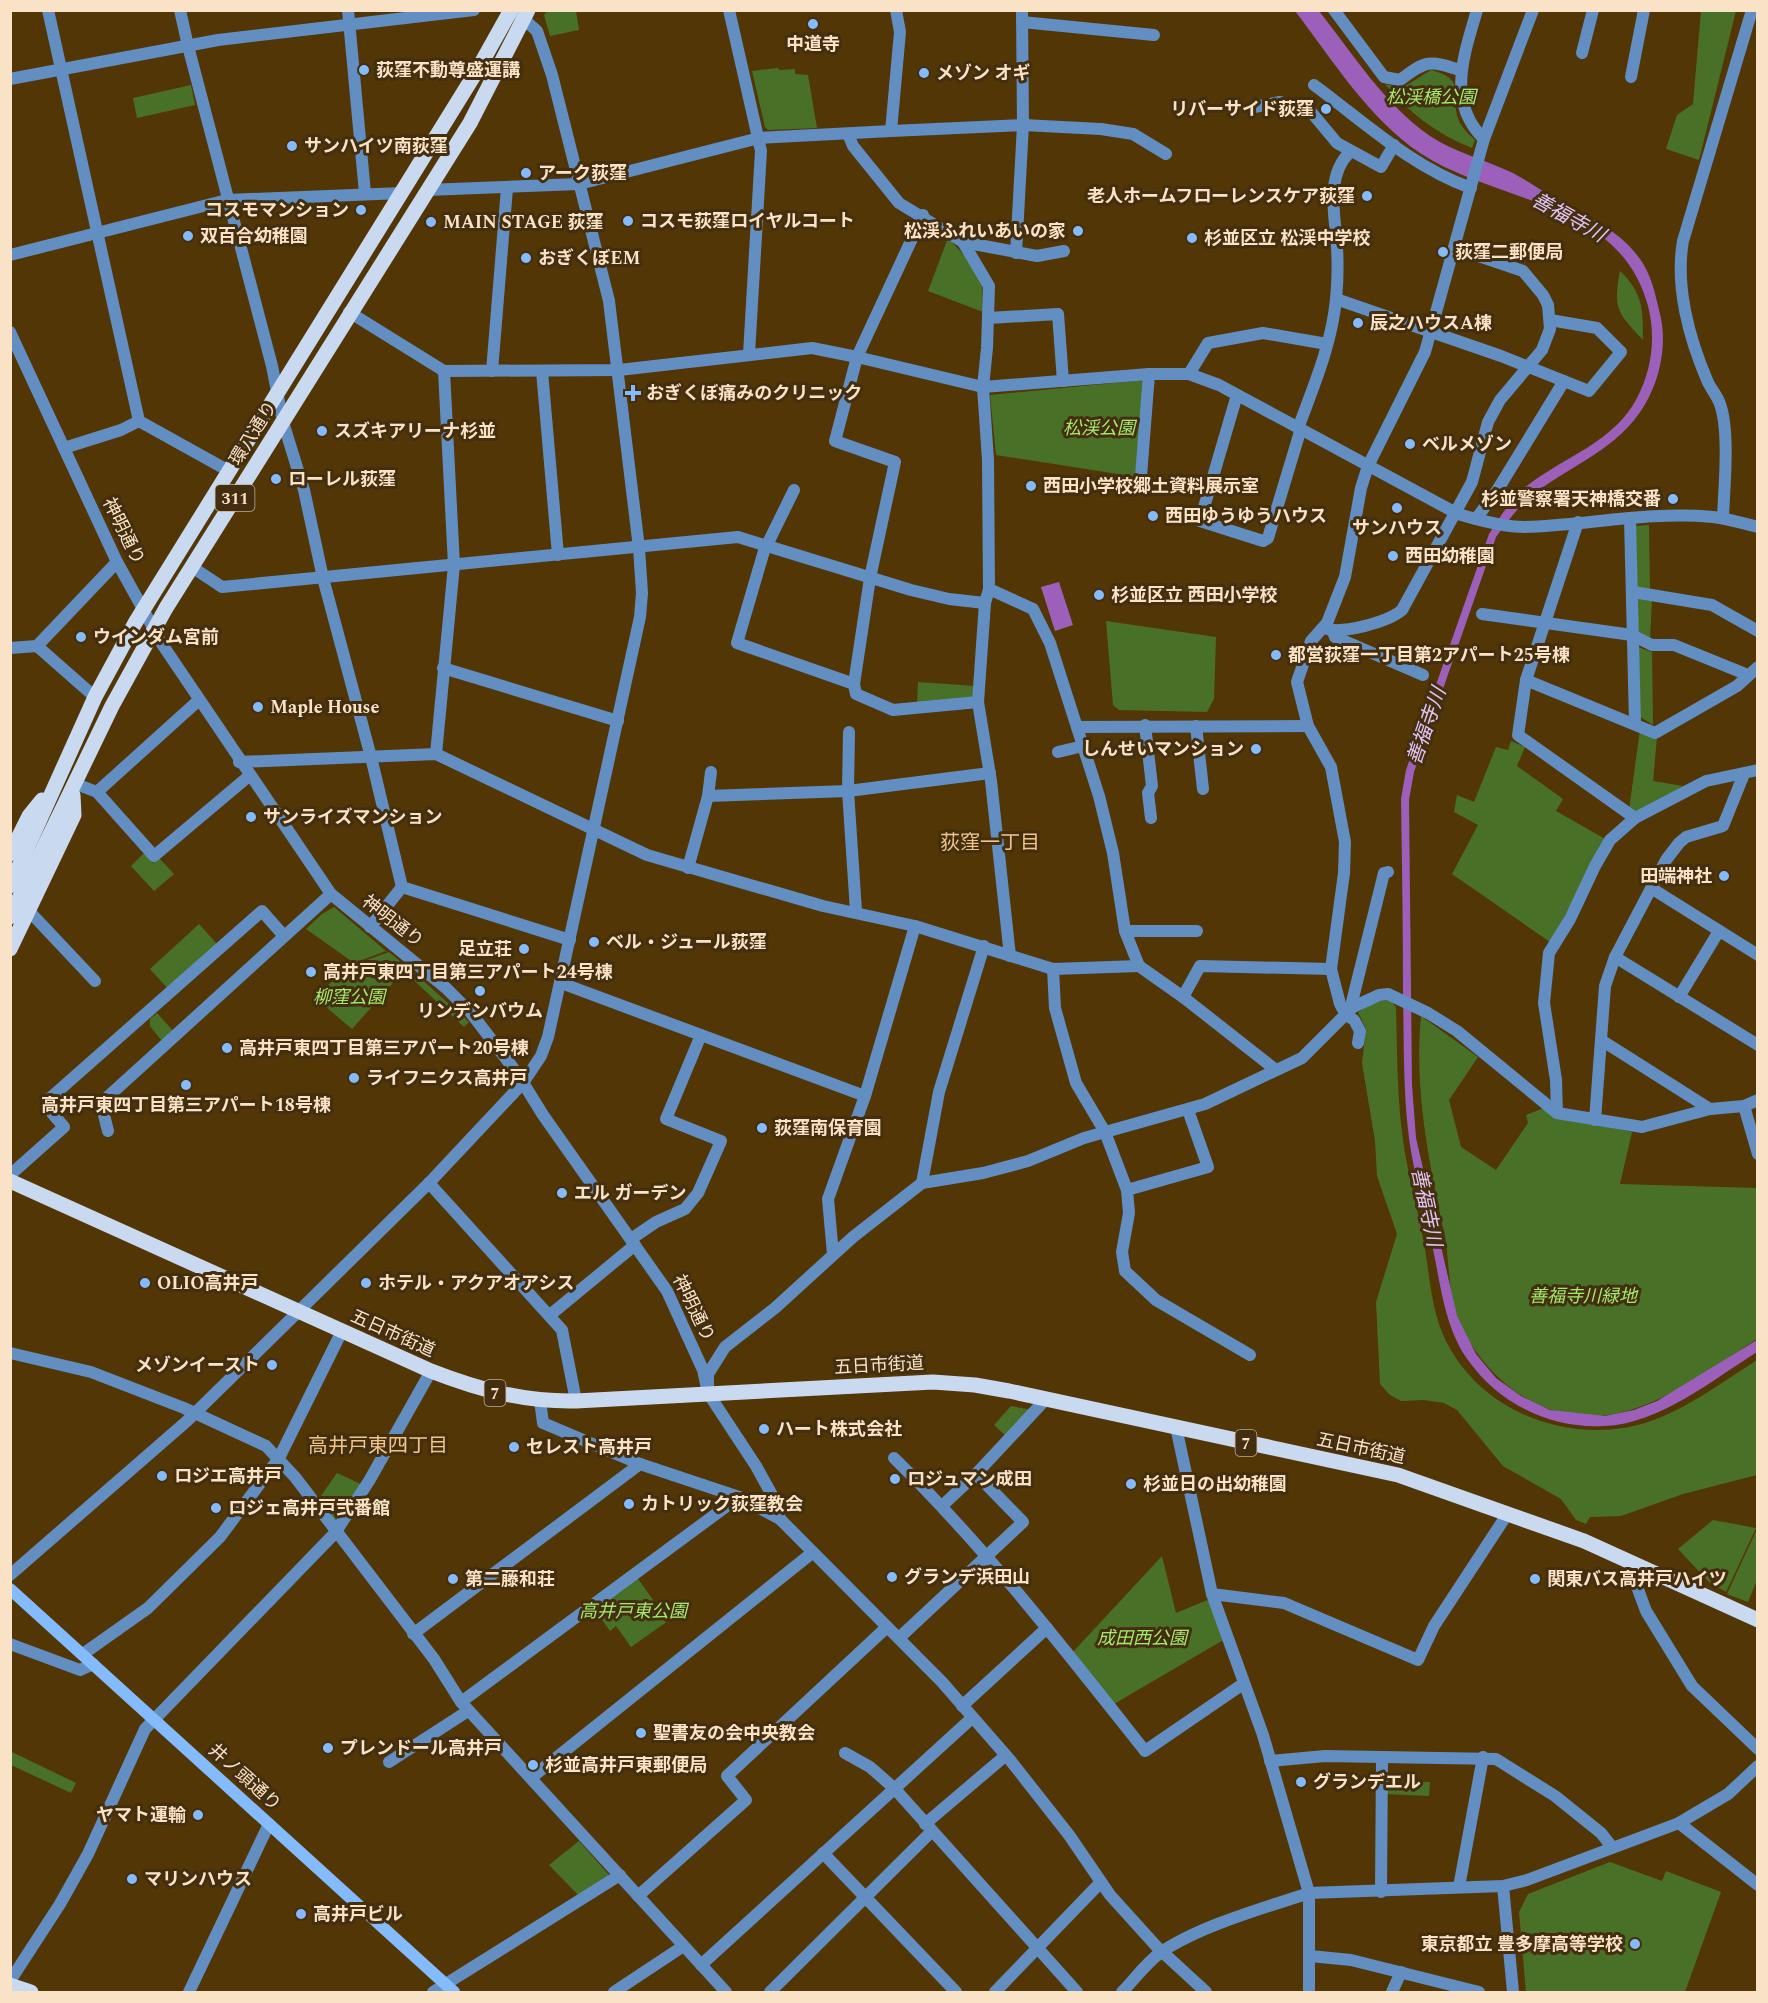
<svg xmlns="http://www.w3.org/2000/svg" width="1768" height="2003" font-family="Spectral,'Noto Sans JP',serif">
	<rect width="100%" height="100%" fill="#533606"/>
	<!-- green -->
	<g fill="#487127">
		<path d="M547,11H576L579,30L550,36L544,15Z"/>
		<path d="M1701,11H1736L1699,160L1666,149L1677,115L1693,104Z"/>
		<path d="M778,68L779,70L795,69V74L808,75L817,128L768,130L765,127L752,71Z"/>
		<path d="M1431,70C1473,81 1445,100 1462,126C1465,131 1471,136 1475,140L1472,148C1437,134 1409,113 1385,84L1402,88Z"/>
		<path d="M191,85L195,105L137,118L133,98Z"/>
		<path d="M948,238L966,257L982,282L983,312L928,291Z"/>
		<path d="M1620,271C1643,293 1643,309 1643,340C1617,312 1613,309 1620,271Z"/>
		<path d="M1145,380L1137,477L996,455L990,395Z"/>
		<path d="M1649,525L1650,591L1639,590L1635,583L1634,526Z"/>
		<path d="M1640,597L1652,600L1650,639L1637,632L1636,600Z"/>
		<path d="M1106,621L1216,637L1214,699L1207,712L1119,710L1113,705Z"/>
		<path d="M1638,647L1652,652L1653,725L1639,716Z"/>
		<path d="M918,682L975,686L976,699L917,705Z"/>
		<path d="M1640,730L1657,737L1653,781L1683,786L1638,813L1629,810Z"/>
		<path d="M1511,741L1525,747L1517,766L1563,799L1556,811L1607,840L1550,942L1452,874L1478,825L1454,812L1457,795L1474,802L1496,747L1508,750Z"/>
		<path d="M144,853L153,863L159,858L174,874L154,891L131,866Z"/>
		<path d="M334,907L386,951L354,963L306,929L322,914Z"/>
		<path d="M199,924L217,944L169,990L150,969Z"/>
		<path d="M389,952L407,967L352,1029L313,996L356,964Z"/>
		<path d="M409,968L469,1022L464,1027L406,973Z"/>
		<path d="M1390,1000L1396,1007C1397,1046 1397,1085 1401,1124C1405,1166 1418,1208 1425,1249C1430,1280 1432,1313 1446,1341C1481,1411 1564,1443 1638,1425C1680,1414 1721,1383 1757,1360V1475L1683,1494L1621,1516L1590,1517L1586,1524L1576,1520L1561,1499L1503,1466L1457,1410L1444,1403L1424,1400L1401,1401L1390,1395L1380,1384L1376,1302L1397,1234L1377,1176L1375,1141L1362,1063L1366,1029L1358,1012L1374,1002Z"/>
		<path d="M157,1013L176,1034L169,1039L161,1040L150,1026V1019Z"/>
		<path d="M1421,1016L1478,1057L1449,1100L1461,1147L1496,1170L1528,1123L1526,1115L1544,1108L1553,1116L1632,1132L1620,1184L1757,1188V1339C1716,1365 1675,1397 1627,1411C1553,1433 1485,1384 1457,1317C1449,1298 1449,1259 1445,1236C1429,1163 1414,1091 1421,1016Z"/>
		<path d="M1011,1406L1032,1410L1007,1437L994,1425Z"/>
		<path d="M337,1473L363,1485L335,1523L318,1500Z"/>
		<path d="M1713,1520L1756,1528L1726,1592L1709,1582L1678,1549Z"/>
		<path d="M1757,1529V1580L1748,1602L1727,1594Z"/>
		<path d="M1162,1556L1176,1613L1210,1599L1225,1639L1114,1704L1072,1653Z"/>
		<path d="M636,1576L668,1621L631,1647L616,1626L610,1631L595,1610Z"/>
		<path d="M10,1751L76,1783L71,1793L11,1765Z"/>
		<path d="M1385,1782H1430L1429,1796L1386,1794Z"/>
		<path d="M579,1841L610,1876L580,1897L549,1865Z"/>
		<path d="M1610,1862L1662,1881L1666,1871L1721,1892L1685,1992H1526L1519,1912L1528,1894Z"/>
	</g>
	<!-- water -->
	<g fill="#9c60ba">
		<path d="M1295,11H1319C1353,54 1384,104 1430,136C1456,153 1486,160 1513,173C1526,180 1539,189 1552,197C1583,214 1619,229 1640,259C1651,274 1655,293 1659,310C1668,341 1661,378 1644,406C1618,449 1573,464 1535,493C1519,505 1508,521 1496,537L1414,772L1409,800L1412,1085L1416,1138L1457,1316L1476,1354L1496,1378L1521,1396L1550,1410L1605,1416L1634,1410L1657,1401L1757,1340V1352C1712,1380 1660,1424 1604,1426C1551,1429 1499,1404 1468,1360C1445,1328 1441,1287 1433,1249C1425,1212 1414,1175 1409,1138C1403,1090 1404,1042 1403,993C1403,928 1402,864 1401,799L1406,770L1489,534C1501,516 1511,498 1528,485C1566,456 1614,442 1637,398C1652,369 1656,337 1648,306C1619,199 1497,204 1420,153C1368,118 1332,59 1295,11Z"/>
		<path d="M1059,582L1073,625L1055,631L1041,587Z"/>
	</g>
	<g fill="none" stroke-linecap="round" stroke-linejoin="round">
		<!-- minor -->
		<g stroke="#628ec2" stroke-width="12">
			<path d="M48,10L139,421L229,471"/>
			<path d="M348,10L365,193"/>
			<path d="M729,10L761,151L749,354"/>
			<path d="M1334,10L1384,77L1400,80C1426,60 1429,60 1460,70"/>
			<path d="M1477,10C1464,55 1446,102 1484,139"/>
			<path d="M1022,22L1154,35"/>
			<path d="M188,46L272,366L283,422L304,490L323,578L371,757L402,887L570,940"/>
			<path d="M1582,53L1593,10"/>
			<path d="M1631,77L1644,10"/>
			<path d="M10,79L218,40L474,10"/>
			<path d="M1314,85C1364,122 1412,167 1471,188"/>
			<path d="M1254,107L1280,102L1312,113L1337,143L1381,167L1394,145"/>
			<path d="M891,131L900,32L896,10"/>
			<path d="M848,134L853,146L899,203L963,242L989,286L987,348L983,387L988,460L989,589L985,603L978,702L991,781L1010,956"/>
			<path d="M427,190L579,184L759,138L891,131L1023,125L1101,129L1133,134L1166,154"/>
			<path d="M923,215L857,357L835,441L895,462L870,578L854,684L856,694L893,710L978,702"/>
			<path d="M963,242L1037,256L1064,251"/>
			<path d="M1016,253L1023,125L1022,10"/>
			<path d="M10,255L227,200L402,193"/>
			<path d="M1336,299L1501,356L1589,391L1621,352L1597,328L1550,320"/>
			<path d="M349,312L444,371L619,370L812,348L857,357"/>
			<path d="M988,318L1058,314L1063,381"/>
			<path d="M492,371L507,188"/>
			<path d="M542,371L558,555"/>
			<path d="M1189,374L1208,343L1263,333L1327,344"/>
			<path d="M1237,395L1200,521L1263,541L1268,538L1299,435L1300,423C1315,383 1332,342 1336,299C1338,279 1338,255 1336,234C1333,207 1328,173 1350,152"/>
			<path d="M64,448L121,430L139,421"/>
			<path d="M1141,476L1149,374"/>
			<path d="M794,490L764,551L737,643L854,684"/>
			<path d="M1723,518C1724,488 1730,432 1720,404C1717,395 1710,388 1707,380C1689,338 1675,286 1683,241L1752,10"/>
			<path d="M1476,519L1498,489L1564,381"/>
			<path d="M1630,519L1635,723"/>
			<path d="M1578,522L1526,680L1518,735L1635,818"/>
			<path d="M192,567L222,587L738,537L911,590L949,599L985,603"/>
			<path d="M989,589L1033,609L1050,643L1099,796L1113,853L1125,931L1139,966L1183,997L1276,1070"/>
			<path d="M1633,592L1712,605L1758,631"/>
			<path d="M143,609L160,641L331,894L446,988L471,1013L517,1073L543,1115L667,1291L703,1370L708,1393L756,1466L772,1495L780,1519"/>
			<path d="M1482,614L1632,635L1652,645H1674L1748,675"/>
			<path d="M1324,628C1341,635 1388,622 1402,610L1472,482L1488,422L1500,400L1542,350L1550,329L1548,305L1543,295L1523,271L1455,248"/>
			<path d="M1333,632L1335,637L1423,675"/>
			<path d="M37,646L95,697"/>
			<path d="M10,648L37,646L117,562"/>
			<path d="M443,668L618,721"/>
			<path d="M1526,680L1655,733L1737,686L1758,667"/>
			<path d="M1145,725L1152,786L1148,793L1151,818"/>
			<path d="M1196,726L1203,789"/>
			<path d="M1077,727L1308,726"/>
			<path d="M849,732L848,791L856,911"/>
			<path d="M1058,752L1083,746"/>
			<path d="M436,754L454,565L444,371"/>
			<path d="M239,762L436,754L647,855L823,906L915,926L1053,969L1139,966"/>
			<path d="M76,784L97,792L199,700"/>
			<path d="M97,792L154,856L249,776"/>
			<path d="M708,796L848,791L990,773"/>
			<path d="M688,868L708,796L711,772"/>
			<path d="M1651,888L1758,955"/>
			<path d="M29,911L95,981"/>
			<path d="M370,927L402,887"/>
			<path d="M1125,931H1197"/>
			<path d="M1615,957L1758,1045"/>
			<path d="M1053,969L1055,1008L1076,1083L1105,1132L1127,1190L1129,1213L1122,1252L1125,1271L1156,1300L1250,1355"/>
			<path d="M561,983L865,1096"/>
			<path d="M1183,997L1200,966L1331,969"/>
			<path d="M1679,997L1719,931"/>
			<path d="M1353,1007L1352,1002L1384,873L1388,872"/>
			<path d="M1601,1040L1710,1109"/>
			<path d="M1358,1043L1360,1031L1354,1020L1346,1015L1340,1004L1331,969L1344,873L1345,842L1331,767L1308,726L1297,682L1311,641L1327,623L1345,577L1361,488L1368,466L1425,352L1484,139L1533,10"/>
			<path d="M1744,1106L1758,1154"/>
			<path d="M1557,1113L1556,1080L1544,1003L1549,953L1570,919L1595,866L1610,840L1635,818L1706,781L1758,770"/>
			<path d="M1595,1120L1605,986L1615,957L1666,860L1679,843L1686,837L1723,826L1744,774"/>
			<path d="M108,1131L101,1103L331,894"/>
			<path d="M10,1175L64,1127L47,1107L48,1100L262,911L284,936"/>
			<path d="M429,1183L562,1330L576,1401"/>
			<path d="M922,1183L939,1092L984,946"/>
			<path d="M1127,1190L1208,1167L1188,1110"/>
			<path d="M631,1239L656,1222L685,1209L698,1193L721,1141L666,1119L701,1035"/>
			<path d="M833,1254L828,1199L865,1096L915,926"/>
			<path d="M550,1315L635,1245"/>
			<path d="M10,1353L91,1372L184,1408L266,1446L295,1477L434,1659L461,1702L726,1992"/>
			<path d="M708,1393V1374L725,1347L775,1308L853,1237L922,1183L983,1173L1028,1161L1084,1138L1205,1104L1302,1058L1353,1007L1379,995L1388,994L1428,1013L1457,1031L1557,1113L1642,1127L1710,1109L1744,1106L1758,1100"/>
			<path d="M540,1400L543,1423L640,1464L739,1497L780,1519L942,1682L1010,1760L1069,1835L1110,1895L1157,1947L1206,1992"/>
			<path d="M1176,1427L1212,1594L1263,1735L1309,1893V1992"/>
			<path d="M894,1458C986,1548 1065,1650 1145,1751L1243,1684"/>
			<path d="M943,1505L976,1474L1046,1399"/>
			<path d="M1636,1584L1646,1611L1692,1686L1758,1749"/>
			<path d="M1212,1594L1284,1603L1418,1660L1434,1626L1508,1513"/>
			<path d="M413,1634L640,1464"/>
			<path d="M899,1638L1023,1522L976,1474"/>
			<path d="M10,1644L80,1670L93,1664"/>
			<path d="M83,1654L148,1608L220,1537L279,1458L342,1331"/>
			<path d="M461,1702L739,1497"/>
			<path d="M962,1706L1047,1628"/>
			<path d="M845,1753L870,1767L894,1788L1077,1992"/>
			<path d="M1270,1761L1325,1756L1496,1759L1555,1796L1601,1833L1612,1847"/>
			<path d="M389,1762L468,1711"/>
			<path d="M531,1778L812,1553"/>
			<path d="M1679,1823L1758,1885"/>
			<path d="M925,1824L1005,1756"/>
			<path d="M823,1853L956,1992"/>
			<path d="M1503,1886L1513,1992"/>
			<path d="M1459,1887L1483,1757"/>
			<path d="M1381,1892L1382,1757"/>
			<path d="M638,1896L746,1800L727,1776L887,1627"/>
			<path d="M1310,1956L1351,1960L1479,1992"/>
			<path d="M701,1965L972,1718"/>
			<path d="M10,1981L60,1904L88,1854L145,1729L335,1533L369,1481L431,1371"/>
			<path d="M189,1992L269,1824"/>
			<path d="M433,1992L620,1875"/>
			<path d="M614,1992L682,1947"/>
			<path d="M770,1992L931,1832"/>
			<path d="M995,1992L1101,1882"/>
			<path d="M1122,1992C1134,1980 1146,1963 1160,1953C1199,1926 1264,1908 1309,1893L1503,1886L1527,1880L1679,1823L1728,1794L1758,1766"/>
			<path d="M1392,1992L1401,1972"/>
		</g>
		<!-- tertiary -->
		<g stroke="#628ec2" stroke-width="12">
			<path d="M180,10L188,46"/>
			<path d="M10,332L117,562L143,609"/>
			<path d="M857,357L983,387L1149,374H1189L1219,385L1458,514C1478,520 1504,527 1525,527C1587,525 1650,511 1713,517C1728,519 1743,523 1758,527"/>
			<path d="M10,1575L187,1421L429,1183L523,1083L541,1056L548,1037L640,617L642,593L639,548L609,301L552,75L537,31L518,14"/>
		</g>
		<!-- secondary -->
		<path stroke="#83bbfd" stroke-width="12" d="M10,1589L454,1992"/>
		<!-- primary -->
		<g stroke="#c9daf0" stroke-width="15">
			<path d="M10,854L29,816L42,800"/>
			<path d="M10,886L95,697L135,623L478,69L511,10"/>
			<path d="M10,917L112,706L166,608L470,123L528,10"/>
			<path d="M10,949L74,815L73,795"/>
			<path d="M10,1181L431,1371C480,1390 524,1402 576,1401L933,1382L975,1385L1009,1391L1398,1475L1584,1541L1758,1620"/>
			<path d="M10,1985L31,1992"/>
		</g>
	</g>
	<!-- markers -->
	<g fill="#85bbfb" stroke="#432e10" stroke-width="2">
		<circle cx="813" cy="24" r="6"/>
		<circle cx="364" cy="70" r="6"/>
		<circle cx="924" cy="73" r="6"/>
		<circle cx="1326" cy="109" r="6"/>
		<circle cx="292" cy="146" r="6"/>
		<circle cx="526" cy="173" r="6"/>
		<circle cx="1367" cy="196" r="6"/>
		<circle cx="361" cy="210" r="6"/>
		<circle cx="628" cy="221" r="6"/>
		<circle cx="431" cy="222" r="6"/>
		<circle cx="1078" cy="231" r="6"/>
		<circle cx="188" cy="236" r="6"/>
		<circle cx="1192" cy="238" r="6"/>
		<circle cx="1443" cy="252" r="6"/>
		<circle cx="526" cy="258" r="6"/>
		<circle cx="1358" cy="323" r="6"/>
		<path d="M630 384h6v6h6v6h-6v6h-6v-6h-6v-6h6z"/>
		<circle cx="322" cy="431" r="6"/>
		<circle cx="1410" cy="444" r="6"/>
		<circle cx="276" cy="479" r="6"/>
		<circle cx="1031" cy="486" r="6"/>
		<circle cx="1673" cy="499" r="6"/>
		<circle cx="1397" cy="508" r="6"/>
		<circle cx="1153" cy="516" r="6"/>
		<circle cx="1393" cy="556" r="6"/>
		<circle cx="1099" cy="595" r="6"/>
		<circle cx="81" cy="637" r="6"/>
		<circle cx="1276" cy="655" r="6"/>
		<circle cx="258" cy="707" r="6"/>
		<circle cx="1256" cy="749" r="6"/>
		<circle cx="251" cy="817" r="6"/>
		<circle cx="1724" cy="876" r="6"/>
		<circle cx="594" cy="942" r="6"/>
		<circle cx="524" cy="949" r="6"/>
		<circle cx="311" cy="972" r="6"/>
		<circle cx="480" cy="991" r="6"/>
		<circle cx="227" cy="1048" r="6"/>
		<circle cx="354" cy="1078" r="6"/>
		<circle cx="186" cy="1085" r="6"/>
		<circle cx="762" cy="1128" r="6"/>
		<circle cx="562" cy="1193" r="6"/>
		<circle cx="145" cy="1283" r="6"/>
		<circle cx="366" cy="1283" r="6"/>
		<circle cx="272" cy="1365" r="6"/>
		<circle cx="764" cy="1429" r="6"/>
		<circle cx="514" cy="1447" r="6"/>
		<circle cx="162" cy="1476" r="6"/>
		<circle cx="895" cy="1479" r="6"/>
		<circle cx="1131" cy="1484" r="6"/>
		<circle cx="629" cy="1504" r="6"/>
		<circle cx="216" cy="1508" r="6"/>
		<circle cx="892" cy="1577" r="6"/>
		<circle cx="453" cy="1579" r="6"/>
		<circle cx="1535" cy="1579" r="6"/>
		<circle cx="641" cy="1733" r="6"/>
		<circle cx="328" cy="1748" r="6"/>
		<circle cx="533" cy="1765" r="6"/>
		<circle cx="1301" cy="1782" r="6"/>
		<circle cx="198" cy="1815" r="6"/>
		<circle cx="132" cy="1879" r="6"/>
		<circle cx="301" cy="1914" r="6"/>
		<circle cx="1635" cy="1944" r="6"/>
	</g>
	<g text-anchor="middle" stroke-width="6" stroke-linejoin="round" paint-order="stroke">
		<!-- shield labels -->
		<g fill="#432e10" stroke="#c2ac8f" stroke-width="1.5">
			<rect x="215.5" y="485" width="39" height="26" rx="4.5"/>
			<rect x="484.5" y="1380" width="21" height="26" rx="4.5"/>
			<rect x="1235.5" y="1430" width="21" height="26" rx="4.5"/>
		</g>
		<g font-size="16" font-weight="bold" fill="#f9e2c6">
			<text x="235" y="504">311</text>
			<text x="495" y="1399">7</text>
			<text x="1246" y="1449">7</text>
		</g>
		<!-- poi labels -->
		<g font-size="18" font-weight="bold" fill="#f9e2c6" stroke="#432e10" text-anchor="start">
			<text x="813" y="50" text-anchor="middle">中道寺</text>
			<text x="376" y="76">荻窪不動尊盛運講</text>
			<text x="936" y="79">メゾン オギ</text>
			<text x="1314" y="115" text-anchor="end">リバーサイド荻窪</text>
			<text x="304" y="152">サンハイツ南荻窪</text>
			<text x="538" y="179">アーク荻窪</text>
			<text x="1355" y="202" text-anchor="end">老人ホームフローレンスケア荻窪</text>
			<text x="349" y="216" text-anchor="end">コスモマンション</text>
			<text x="640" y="227">コスモ荻窪ロイヤルコート</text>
			<text x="443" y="228">MAIN STAGE 荻窪</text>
			<text x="1066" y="237" text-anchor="end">松渓ふれいあいの家</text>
			<text x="200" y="242">双百合幼稚園</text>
			<text x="1204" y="244">杉並区立 松渓中学校</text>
			<text x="1455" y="258">荻窪二郵便局</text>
			<text x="538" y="264">おぎくぼEM</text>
			<text x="1370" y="329">辰之ハウスA棟</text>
			<text x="646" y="399">おぎくぼ痛みのクリニック</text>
			<text x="334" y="437">スズキアリーナ杉並</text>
			<text x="1422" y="450">ベルメゾン</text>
			<text x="288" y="485">ローレル荻窪</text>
			<text x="1043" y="492">西田小学校郷土資料展示室</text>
			<text x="1661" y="505" text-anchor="end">杉並警察署天神橋交番</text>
			<text x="1165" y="522">西田ゆうゆうハウス</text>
			<text x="1397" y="534" text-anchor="middle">サンハウス</text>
			<text x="1405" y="562">西田幼稚園</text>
			<text x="1111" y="601">杉並区立 西田小学校</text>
			<text x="93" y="643">ウインダム宮前</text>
			<text x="1288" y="661">都営荻窪一丁目第2アパート25号棟</text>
			<text x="270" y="713">Maple House</text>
			<text x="1244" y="755" text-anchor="end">しんせいマンション</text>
			<text x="263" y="823">サンライズマンション</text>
			<text x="1712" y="882" text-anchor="end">田端神社</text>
			<text x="606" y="948">ベル・ジュール荻窪</text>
			<text x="512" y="955" text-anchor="end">足立荘</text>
			<text x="323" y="978">高井戸東四丁目第三アパート24号棟</text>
			<text x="480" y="1017" text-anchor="middle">リンデンバウム</text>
			<text x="239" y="1054">高井戸東四丁目第三アパート20号棟</text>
			<text x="366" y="1084">ライフニクス高井戸</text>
			<text x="186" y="1111" text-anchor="middle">高井戸東四丁目第三アパート18号棟</text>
			<text x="774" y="1134">荻窪南保育園</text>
			<text x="574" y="1199">エル ガーデン</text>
			<text x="157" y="1289">OLIO高井戸</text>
			<text x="378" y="1289">ホテル・アクアオアシス</text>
			<text x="260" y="1371" text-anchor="end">メゾンイースト</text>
			<text x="776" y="1435">ハート株式会社</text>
			<text x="526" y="1453">セレスト高井戸</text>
			<text x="174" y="1482">ロジエ高井戸</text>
			<text x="907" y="1485">ロジュマン成田</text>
			<text x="1143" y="1490">杉並日の出幼稚園</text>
			<text x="641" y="1510">カトリック荻窪教会</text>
			<text x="228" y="1514">ロジェ高井戸弐番館</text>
			<text x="904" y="1583">グランデ浜田山</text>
			<text x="465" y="1585">第二藤和荘</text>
			<text x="1547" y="1585">関東バス高井戸ハイツ</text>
			<text x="653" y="1739">聖書友の会中央教会</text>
			<text x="340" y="1754">プレンドール高井戸</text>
			<text x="545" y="1771">杉並高井戸東郵便局</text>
			<text x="1313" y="1788">グランデエル</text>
			<text x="186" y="1821" text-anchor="end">ヤマト運輸</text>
			<text x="144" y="1885">マリンハウス</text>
			<text x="313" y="1920">高井戸ビル</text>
			<text x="1623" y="1950" text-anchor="end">東京都立 豊多摩高等学校</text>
		</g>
		<!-- park labels -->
		<g font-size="18" font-style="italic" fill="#a3ea6c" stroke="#432e10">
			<text x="1431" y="103">松渓橋公園</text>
			<text x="1099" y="434">松渓公園</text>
			<text x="349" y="1003">柳窪公園</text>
			<text x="1583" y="1302">善福寺川緑地</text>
			<text x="633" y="1617">高井戸東公園</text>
			<text x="1142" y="1644">成田西公園</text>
		</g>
		<!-- street labels -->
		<g font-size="18" fill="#f9e2c6" stroke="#432e10">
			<text transform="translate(253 433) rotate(-58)" y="6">環八通り</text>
			<text transform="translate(124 531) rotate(64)" y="6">神明通り</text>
			<text transform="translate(393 921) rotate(38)" y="6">神明通り</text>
			<text transform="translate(694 1308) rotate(64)" y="6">神明通り</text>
			<text transform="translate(393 1333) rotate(24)" y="6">五日市街道</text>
			<text transform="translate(879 1365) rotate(-3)" y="6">五日市街道</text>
			<text transform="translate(1361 1448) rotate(12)" y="6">五日市街道</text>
			<text transform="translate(245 1777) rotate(42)" y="6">井ノ頭通り</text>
		</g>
		<!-- water labels -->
		<g font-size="20" font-style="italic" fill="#e1c3f1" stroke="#432e10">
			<text transform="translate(1569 217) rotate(29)" y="7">善福寺川</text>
			<text transform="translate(1426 726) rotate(-71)" y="7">善福寺川</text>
			<text transform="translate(1427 1207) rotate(78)" y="7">善福寺川</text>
		</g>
		<!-- neighbourhood labels -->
		<g font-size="20" fill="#f0c48a" stroke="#432e10">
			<text x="990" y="849">荻窪一丁目</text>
			<text x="378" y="1452">高井戸東四丁目</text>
		</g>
	</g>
	<!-- border -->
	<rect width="1768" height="2003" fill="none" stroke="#f9e2c6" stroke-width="24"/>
</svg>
